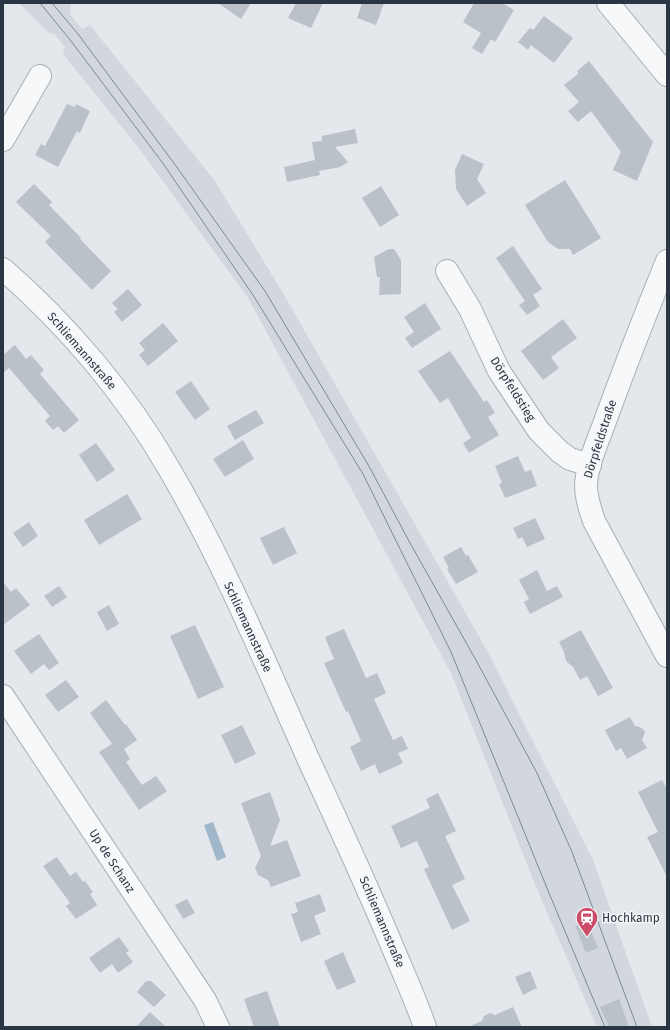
<svg xmlns="http://www.w3.org/2000/svg" width="670" height="1030" font-family="'Fira Sans',sans-serif">
	<rect width="100%" height="100%" fill="#e4e7eb"/>
	<!-- built -->
	<path fill="#d2d7dd" d="M19,3H71L70,14L82,29L90,25L215,181L283,293L489,654L593,860L652,1027H597L536,887L451,673L248,298L138,147L63,54L65,47L54,34L49,33Z"/>
	<!-- water -->
	<path fill="#a0b7ca" d="M213,822L226,857L217,861L204,825Z"/>
	<!-- building -->
	<g fill="#bbc1c9">
		<path d="M218,3H251L241,19Z"/>
		<path d="M296,3H323L311,28L288,18Z"/>
		<path d="M362,3H384L376,25L357,18Z"/>
		<path d="M474,3H502L514,10L495,42L491,39L482,54L472,48L481,33L463,22Z"/>
		<path d="M544,16L573,38L554,63L531,45L528,50L518,42L530,28L533,30Z"/>
		<path d="M589,61L653,142L637,181L613,170L621,152L591,111L578,122L568,111L579,102L564,85L578,74L577,71Z"/>
		<path d="M67,104L75,107L76,104L90,111L80,133L77,131L58,167L35,155L41,144L45,146Z"/>
		<path d="M355,129L358,143L335,147L348,162L340,167L319,171L320,175L287,182L284,167L315,160L312,142L322,141V136Z"/>
		<path d="M462,154L484,164L477,179L486,193L467,206L456,189L455,170Z"/>
		<path d="M565,180L601,238L573,255L570,249H558L548,242L525,205Z"/>
		<path d="M34,184L52,202L49,205L81,238L80,239L111,271L92,290L45,242L51,236L16,202Z"/>
		<path d="M381,186L399,215L380,227L362,198Z"/>
		<path d="M513,246L542,289L533,295L540,306L527,315L519,305L525,301L496,258Z"/>
		<path d="M389,249H394L401,260V294L379,295L380,277H377L374,257Z"/>
		<path d="M128,289L142,305L122,322L114,312L118,309L112,303Z"/>
		<path d="M425,303L441,329L412,348L405,338L414,332L404,317Z"/>
		<path d="M563,319L577,338L551,357L559,368L543,380L521,351Z"/>
		<path d="M163,323L178,341L148,366L139,355L145,350L139,343Z"/>
		<path d="M15,345L26,359L31,355L44,370L40,374L79,420L64,433L58,426L53,430L45,421L50,416L9,368L3,373V355Z"/>
		<path d="M450,351L484,402L487,400L495,413L488,417L499,435L469,453L463,443L471,438L448,398L440,403L418,371Z"/>
		<path d="M191,381L210,409L195,420L175,392Z"/>
		<path d="M256,410L264,423L235,440L227,426Z"/>
		<path d="M243,440L254,459L225,477L213,459Z"/>
		<path d="M96,443L115,470L97,482L79,455Z"/>
		<path d="M518,456L525,472L531,470L537,486L505,498L499,484L502,483L495,466Z"/>
		<path d="M127,494L142,519L99,545L84,520Z"/>
		<path d="M535,518L545,539L527,547L522,537L518,539L513,528Z"/>
		<path d="M29,522L38,536L23,547L13,533Z"/>
		<path d="M284,527L297,553L273,565L260,538Z"/>
		<path d="M461,547L466,556L468,555L478,572L456,584L447,569L449,568L443,557Z"/>
		<path d="M537,570L547,591L557,586L563,597L530,614L524,602L529,599L519,580Z"/>
		<path d="M3,582L11,592L16,588L30,605L3,625Z"/>
		<path d="M59,586L67,597L52,607L44,596Z"/>
		<path d="M109,605L119,624L107,631L97,612Z"/>
		<path d="M195,625L224,687L198,699L170,636Z"/>
		<path d="M344,629L366,678L377,673L386,693L374,699L393,740L402,736L408,749L398,753L403,763L379,774L375,764L361,771L350,747L361,741L348,711L346,712L324,663L334,659L325,637Z"/>
		<path d="M581,630L613,688L598,696L587,676L580,680L573,667L566,661L564,652L559,642Z"/>
		<path d="M39,634L59,663L49,670L44,664L31,674L14,651Z"/>
		<path d="M66,680L79,697L58,712L45,695Z"/>
		<path d="M106,700L125,725L126,724L137,740L124,749L130,759L126,762L142,785L156,776L167,791L139,810L99,752L112,744L90,713Z"/>
		<path d="M630,717L635,726L640,727L644,730L645,733L642,740L647,748L627,759L621,748L616,751L605,730Z"/>
		<path d="M242,725L256,754L235,764L221,735Z"/>
		<path d="M662,780L667,789V877L647,837L658,832L638,792Z"/>
		<path d="M270,792L280,820L270,846L287,840L301,876L271,887L268,880L258,875L255,868L261,856L241,803Z"/>
		<path d="M438,793L456,831L445,836L465,879L452,885L470,921L452,930L424,869L429,867L417,841L401,848L391,826L430,808L426,799Z"/>
		<path d="M57,857L70,876L76,872L83,882L85,881L93,892L90,894L97,905L76,919L66,906L70,903L43,866Z"/>
		<path d="M320,894L326,911L314,916L321,934L301,942L291,914L298,912L295,903Z"/>
		<path d="M187,899L195,913L183,919L175,905Z"/>
		<path d="M587,921L598,948L586,953L575,926Z"/>
		<path d="M119,937L129,951L126,953L133,962L118,973L112,964L100,973L89,958Z"/>
		<path d="M343,952L356,982L337,990L324,961Z"/>
		<path d="M530,971L537,988L523,995L515,977Z"/>
		<path d="M146,981H151L166,995L154,1007L137,992Z"/>
		<path d="M267,991L280,1027H254L244,999Z"/>
		<path d="M619,999L629,1027H609L600,1007Z"/>
		<path d="M513,1007L522,1027H468L482,1021L484,1016L490,1013L495,1015Z"/>
		<path d="M150,1012L166,1027H136Z"/>
	</g>
	<g fill="none" stroke-linecap="round" stroke-linejoin="round">
		<!-- minor casing -->
		<g stroke="#a9aeb6" stroke-width="24">
			<g id="minor">
				<path d="M608,3L667,75"/>
				<path d="M3,140L40,76"/>
				<path d="M667,261C645,315 624,369 604,424C597,443 587,465 586,485C586,498 590,509 594,521L667,656"/>
				<path d="M3,269C67,325 126,394 168,467C224,562 266,665 311,765C338,823 365,882 390,941C402,970 415,998 425,1027"/>
				<path d="M447,271L470,309L499,371L539,431L560,452L570,459L590,465"/>
				<path d="M3,696L205,1000L218,1027"/>
			</g>
		</g>
		<!-- minor -->
		<use href="#minor" stroke="#f6f8fa" stroke-width="22"/>
		<!-- tram -->
		<g stroke="#7d8895" stroke-width="1">
			<path d="M40,3L71,41L162,162L253,295L363,474L451,652L549,893L605,1027"/>
			<path d="M52,3L78,34L176,166L265,291L370,468L410,543L477,662L537,773L572,852L637,1027"/>
		</g>
	</g>
	<!-- icons -->
	<defs>
		<g id="station-pin" transform="scale(1.15)"><path d="M0 17L-7.5 6A9.5 9.5 0 1 1 7.5 6Z" fill="#cc4d69" stroke="#f4f6f8"/><path d="M-3-6H3Q5-6 5-4V2Q5 4 3 4L4.5 6H3L1.5 4h-3L-3 6H-4.5L-3 4Q-5 4-5 2V-4Q-5-6-3-6ZM-3.5-4v3h7v-3ZM-3.5 1v1.5H-2V1ZM2 1v1.5H3.5V1Z" fill="#fff"/></g>
	</defs>
	<g fill-rule="evenodd">
		<use href="#station-pin" x="587" y="918"/>
	</g>
	<g text-anchor="middle" stroke-width="3" stroke-linejoin="round" paint-order="stroke">
		<!-- street labels -->
		<g font-size="12" fill="#2b3644" stroke="#f4f6f8">
			<text transform="translate(82 351) rotate(49)" y="4">Schliemannstraße</text>
			<text transform="translate(513 389) rotate(58)" y="4">Dörpfeldstieg</text>
			<text transform="translate(600 439) rotate(-72)" y="4">Dörpfeldstraße</text>
			<text transform="translate(248 627) rotate(65)" y="4">Schliemannstraße</text>
			<text transform="translate(112 861) rotate(57)" y="4">Up de Schanz</text>
			<text transform="translate(382 922) rotate(67)" y="4">Schliemannstraße</text>
		</g>
		<!-- poi labels -->
		<g font-size="12" fill="#2b3644" stroke="#f4f6f8" text-anchor="start">
			<text x="602" y="922">Hochkamp</text>
		</g>
	</g>
	<!-- border -->
	<rect width="670" height="1030" fill="none" stroke="#2b3644" stroke-width="8"/>
</svg>
